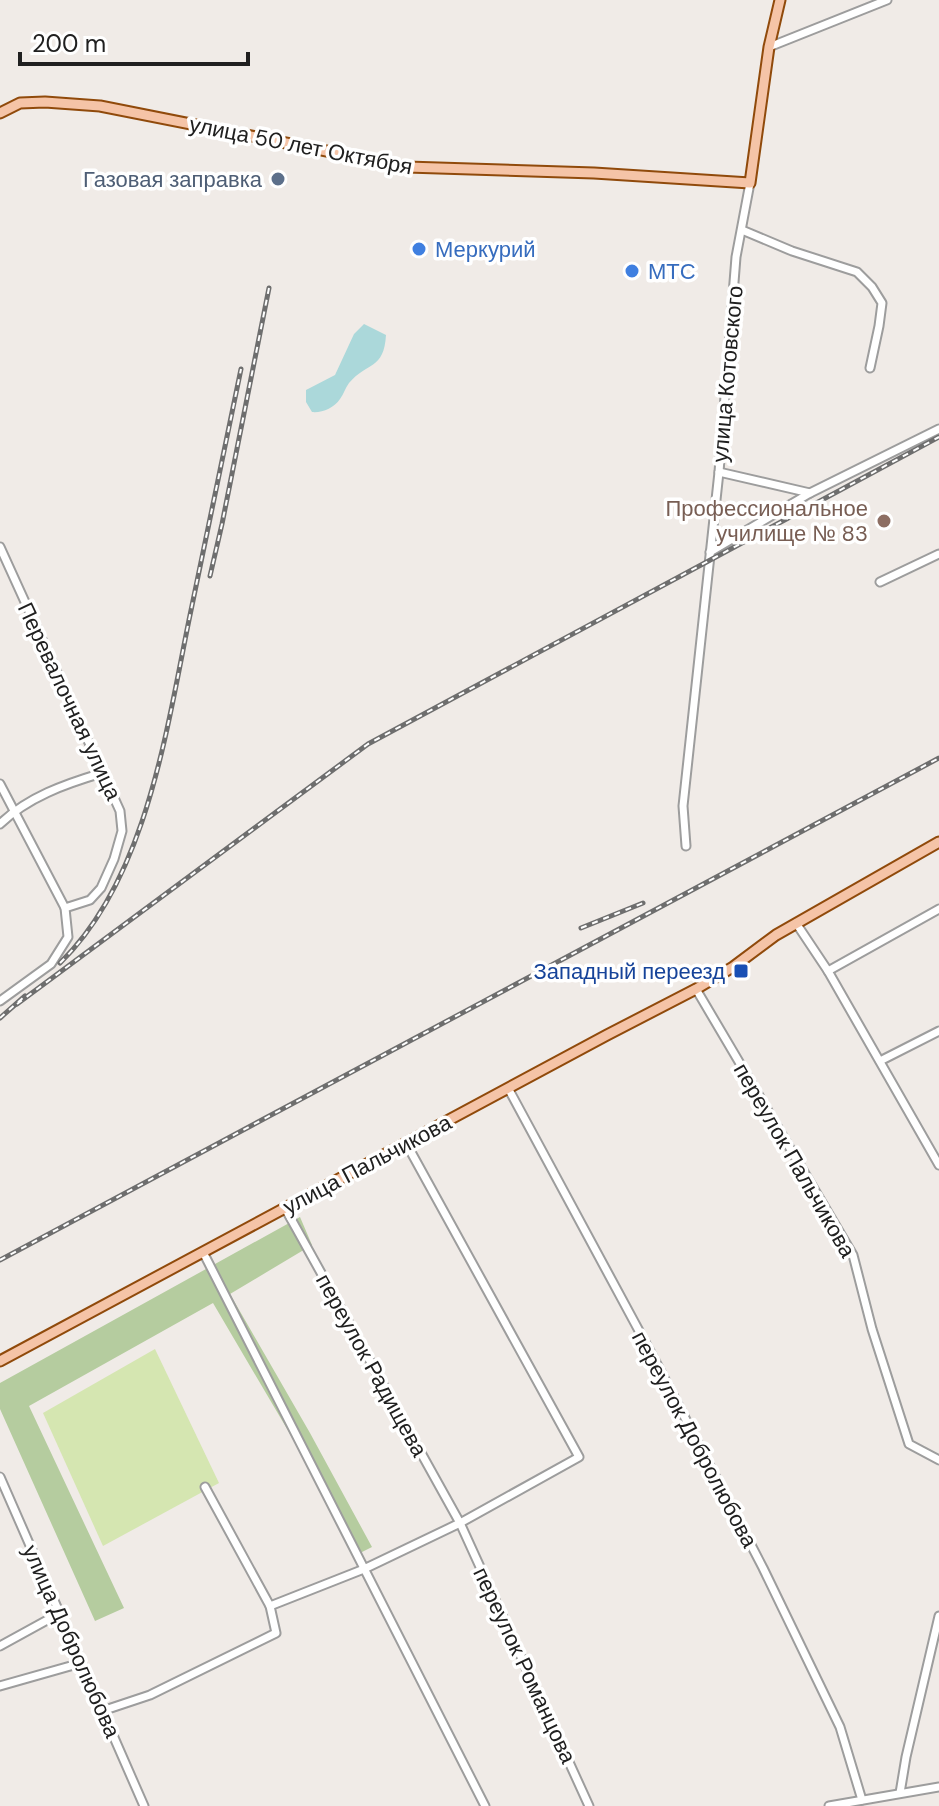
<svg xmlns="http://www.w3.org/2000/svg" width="939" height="1806" font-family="'DM Sans',sans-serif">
	<rect width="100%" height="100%" fill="#f0ebe7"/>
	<!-- grass -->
	<path fill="#d5e6b1" d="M155,1349L219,1483L103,1546L43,1413Z"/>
	<!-- forest -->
	<path fill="#b5cc9f" d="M300,1217L312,1245L230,1294L310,1433L372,1547L360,1553L213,1303L29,1406L124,1608L95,1621L0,1409V1383Z"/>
	<!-- water -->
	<path fill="#abd8da" d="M364,324L386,335C384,370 367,362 349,383C345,388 344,394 340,399C334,408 322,413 312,412L306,402V390L335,375L354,334Z"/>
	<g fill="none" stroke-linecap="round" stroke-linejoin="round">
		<!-- minor casing -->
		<g stroke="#9d9d9d" stroke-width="11">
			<g id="minor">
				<path d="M769,47L887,0"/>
				<path d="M742,230L792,251L857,272L872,287L882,303L879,326L870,368"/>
				<path d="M719,472L810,493"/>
				<path d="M0,547L120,811L122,831L114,859L101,888L90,900L65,908L68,937L51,964L0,1001"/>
				<path d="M710,552L810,493L939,429"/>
				<path d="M880,582L939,554"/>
				<path d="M0,784L65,908"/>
				<path d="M0,824C28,797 65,784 102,773"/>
				<path d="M686,846L683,806L719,472L736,257L750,183"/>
				<path d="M796,923L828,971L939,1165"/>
				<path d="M828,971L939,909"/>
				<path d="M696,989L853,1255L872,1329L909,1444L939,1460"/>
				<path d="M880,1061L939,1031"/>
				<path d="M508,1088L658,1366L763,1568L840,1727L862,1800"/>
				<path d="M285,1208L460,1523L589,1806"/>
				<path d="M203,1252L485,1806"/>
				<path d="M0,1477L144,1806"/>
				<path d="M205,1487L270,1606"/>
				<path d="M0,1646L60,1613"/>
				<path d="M0,1686L81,1663"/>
				<path d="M102,1711L150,1695L276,1633L270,1606L364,1569L460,1523L579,1457L406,1143"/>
				<path d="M900,1793L906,1757L939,1616"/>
				<path d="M829,1806L939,1787"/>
			</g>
		</g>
		<!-- major casing -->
		<g stroke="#904a0b" stroke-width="13">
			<g id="major">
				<path d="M0,113L20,103L45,102L100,106L407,167L594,173L750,183L769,47L780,0"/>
				<path d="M0,1361L607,1035L696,989L733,967L776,935L939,842"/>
			</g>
		</g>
		<!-- minor -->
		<use href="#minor" stroke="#fff" stroke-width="7"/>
		<!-- major -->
		<use href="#major" stroke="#f5c4a7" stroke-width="9"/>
		<!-- rail casing -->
		<g stroke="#6e6e6e" stroke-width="5">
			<g id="rail">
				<path d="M210,576L222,524L269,288"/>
				<path d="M581,928L643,903"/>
				<path d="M60,963C146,879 166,733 189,620C206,536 224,453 241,369"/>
				<path d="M17,1004L368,744L939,437"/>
				<path d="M0,1018L25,996"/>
				<path d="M0,1260L939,758"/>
			</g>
		</g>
		<!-- rail -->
		<use href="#rail" stroke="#fff" stroke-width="2" stroke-dasharray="6" stroke-linecap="butt"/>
	</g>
	<!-- markers -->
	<circle fill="#5c6f8a" stroke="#fff" stroke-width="3" cx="278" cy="179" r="8"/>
	<g fill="#3f7fe0" stroke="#fff" stroke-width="3">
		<circle cx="419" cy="249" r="8"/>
		<circle cx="632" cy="271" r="8"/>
	</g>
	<circle fill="#8d6e63" stroke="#fff" stroke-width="3" cx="884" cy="521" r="8"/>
	<rect fill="#1a4fb4" stroke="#fff" stroke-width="3" x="733" y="963" width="16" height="16" rx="4"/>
	<g text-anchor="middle" stroke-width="7" stroke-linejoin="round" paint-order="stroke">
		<!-- street labels -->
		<g font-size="22" fill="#202020" stroke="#fff">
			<text transform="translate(301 145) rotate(11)" y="8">улица 50 лет Октября</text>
			<text transform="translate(727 374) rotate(-85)" y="8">улица Котовского</text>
			<text transform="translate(70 701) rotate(65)" y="8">Перевалочная улица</text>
			<text transform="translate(795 1160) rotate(60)" y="8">переулок Пальчикова</text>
			<text transform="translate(367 1164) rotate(-28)" y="8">улица Пальчикова</text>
			<text transform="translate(372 1365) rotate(61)" y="8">переулок Радищева</text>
			<text transform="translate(695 1439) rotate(62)" y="8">переулок Добролюбова</text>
			<text transform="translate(72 1641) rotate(66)" y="8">улица Добролюбова</text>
			<text transform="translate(525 1665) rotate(65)" y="8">переулок Романцова</text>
		</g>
		<!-- service labels -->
		<g font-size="22" fill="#4e5e75" stroke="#fff" text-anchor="end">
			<text x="262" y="187">Газовая заправка</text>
		</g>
		<!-- shop labels -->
		<g font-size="22" fill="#366cbe" stroke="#fff" text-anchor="start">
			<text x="435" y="257">Меркурий</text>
			<text x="648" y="279">МТС</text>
		</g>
		<!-- education labels -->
		<g font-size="22" fill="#785e54" stroke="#fff" text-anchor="end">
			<text x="868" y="516">Профессиональное<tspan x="868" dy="25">училище № 83</tspan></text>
		</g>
		<!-- transit labels -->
		<g font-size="22" fill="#164399" stroke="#fff" text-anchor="end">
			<text x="725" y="979">Западный переезд</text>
		</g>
	</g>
	<!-- scale -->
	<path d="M20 52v12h228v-12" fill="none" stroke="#202020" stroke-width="4"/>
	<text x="32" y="52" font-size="24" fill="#202020" stroke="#ffffff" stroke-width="6" paint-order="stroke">200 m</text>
</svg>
